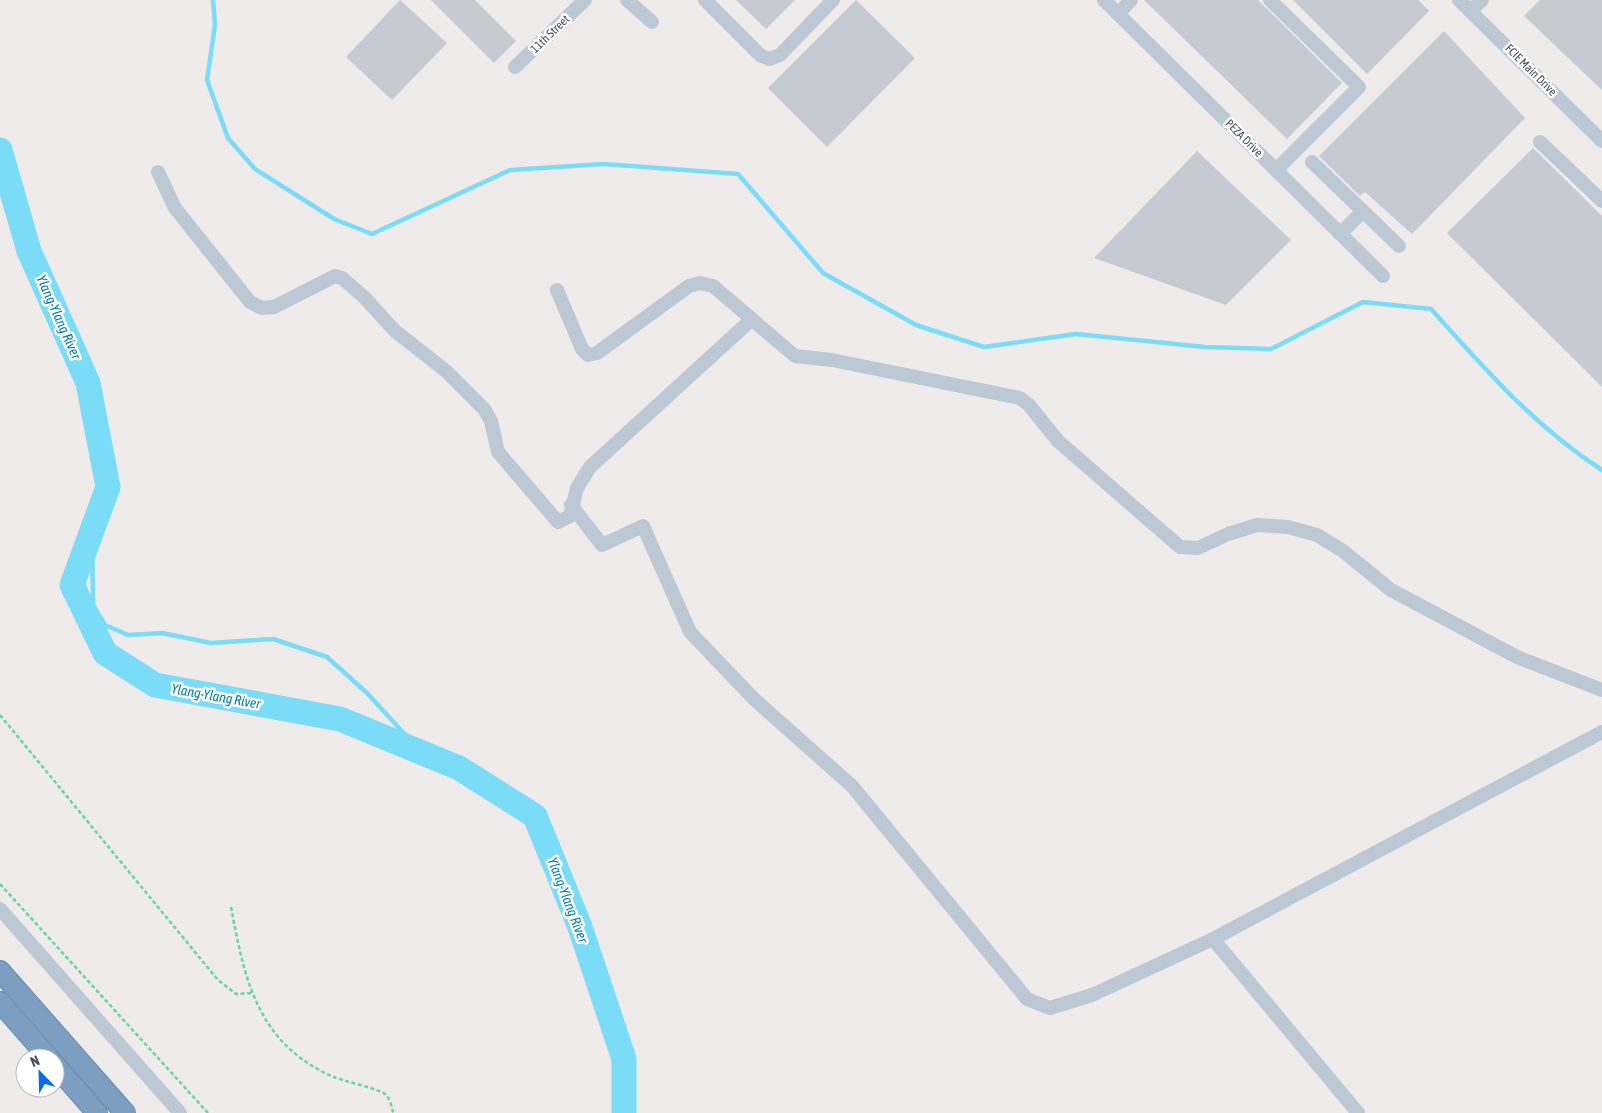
<svg xmlns="http://www.w3.org/2000/svg" width="1602" height="1113" font-family="'Asap Condensed',sans-serif">
	<rect width="100%" height="100%" fill="#efebeb"/>
	<g fill="none" stroke-linecap="round" stroke-linejoin="round">
		<!-- stream -->
		<g stroke="#7adcf6" stroke-width="4.5">
			<path d="M213,0L215,25L207,80L228,138L255,169L334,219L372,234L510,170L604,164L738,174L823,273L916,325L984,347L1076,334L1205,347L1271,349L1363,302L1431,309C1485,369 1533,425 1602,470"/>
			<path d="M92,530L93,605L105,625L128,635L162,633L211,643L273,639L327,657L367,693L422,753"/>
		</g>
		<!-- river -->
		<path stroke="#7adcf6" stroke-width="25" d="M0,150L29,251L88,383L108,487L72,585L105,653L155,685L340,719L459,768L535,816L580,927L624,1059V1113"/>
	</g>
	<!-- building -->
	<g fill="#c6cad2">
		<path d="M400,0L447,43L392,100L346,57Z"/>
		<path d="M431,0H475L516,41L494,63Z"/>
		<path d="M736,0H795L766,29Z"/>
		<path d="M856,0L915,58L827,147L768,88Z"/>
		<path d="M1144,0H1258L1342,83L1287,139Z"/>
		<path d="M1293,0H1418L1429,11L1367,74Z"/>
		<path d="M1540,0H1602V90L1524,16Z"/>
		<path d="M1444,31L1525,118L1412,234L1365,192L1360,196L1319,156Z"/>
		<path d="M1533,148L1602,216V387L1447,233Z"/>
		<path d="M1197,151L1291,240L1226,305L1094,258Z"/>
	</g>
	<g fill="none" stroke-linecap="round" stroke-linejoin="round">
		<!-- highway casing -->
		<g stroke="#6889ad" stroke-width="22">
			<g id="highway">
				<path d="M0,971L125,1113"/>
				<path d="M0,1002L49,1058"/>
				<path d="M55,1065L97,1113"/>
			</g>
		</g>
		<!-- path -->
		<g stroke="#67d59f" stroke-width="2.5" stroke-dasharray="4 2.5" stroke-linecap="butt">
			<path d="M0,715L218,980L236,994L251,993"/>
			<path d="M0,884L208,1113"/>
			<path d="M231,907C241,959 250,1014 292,1051C303,1061 321,1072 334,1077C346,1082 376,1088 385,1094C390,1098 391,1106 393,1111L391,1113"/>
		</g>
		<!-- minor -->
		<g stroke="#bcc8d3" stroke-width="14">
			<path d="M627,0L652,22"/>
			<path d="M705,0L760,55L769,59L780,55L833,0"/>
			<path d="M1104,0L1383,276"/>
			<path d="M1270,0L1359,87L1276,170"/>
			<path d="M1459,0L1602,141"/>
			<path d="M1470,11L1482,0"/>
			<path d="M1118,14L1131,0"/>
			<path d="M515,67L585,0"/>
			<path d="M1540,142L1602,201"/>
			<path d="M1312,162L1399,246"/>
			<path d="M158,172L175,208L250,302L262,308L274,307L335,276L342,278L365,298L395,331L446,371L484,409L491,421L498,452L558,522L570,516L577,488L590,467L751,320"/>
			<path d="M1340,234L1363,211"/>
			<path d="M557,290L582,349L588,355L597,353L689,286L700,283L713,286L795,356L832,360L1020,398L1029,405L1058,441L1180,547L1198,548L1228,534L1257,525L1288,527L1317,535L1343,551L1391,590L1517,657L1602,690"/>
			<path d="M571,505L602,545L643,526L690,632L754,699L852,786L1027,999L1050,1008L1092,995L1213,939L1602,732"/>
			<path d="M0,909L180,1113"/>
			<path d="M1213,939L1358,1113"/>
		</g>
		<!-- highway -->
		<use href="#highway" stroke="#7c9ec1" stroke-width="20"/>
	</g>
	<g text-anchor="middle" stroke-width="5" stroke-linejoin="round" paint-order="stroke">
		<!-- street labels -->
		<g font-size="12" fill="#424f5b" stroke="#fff">
			<text transform="translate(550 34) rotate(-44)" y="4">11th Street</text>
			<text transform="translate(1531 70) rotate(45)" y="4">FCIE Main Drive</text>
			<text transform="translate(1244 138) rotate(45)" y="4">PEZA Drive</text>
		</g>
		<!-- water labels -->
		<g font-size="14" font-style="italic" fill="#027fa0" stroke="#fff">
			<text transform="translate(59 317) rotate(66)" y="5">Ylang-Ylang River</text>
			<text transform="translate(216 696) rotate(10)" y="5">Ylang-Ylang River</text>
			<text transform="translate(568 900) rotate(69)" y="5">Ylang-Ylang River</text>
		</g>
	</g>
	<!-- north arrow -->
	<g transform="translate(40 1073) rotate(337)"><circle r="24" fill="#ffffff" stroke="#b3b9bd"/>
	<path d="M0-4L9 19L0 12L-9 19Z" fill="#046bef"/>
	<text y="-8" font-size="14" font-weight="bold" text-anchor="middle" fill="#424f5b">N</text>
	</g>
</svg>
